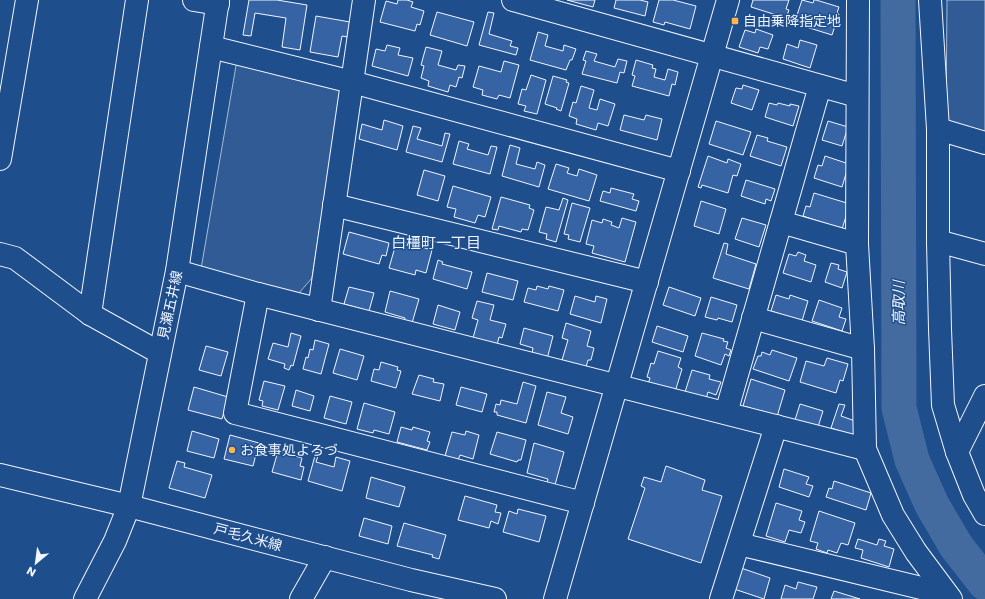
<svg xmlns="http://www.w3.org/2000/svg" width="985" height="599" font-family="Poppins,'Noto Sans JP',sans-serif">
	<rect width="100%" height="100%" fill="#1f4e8c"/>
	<!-- built -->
	<g fill="#305b95" stroke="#a8bbd7">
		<path d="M947,0H985V134L946,124Z"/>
		<path d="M237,60L331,82L341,91L312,278L299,293L201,269Z"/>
	</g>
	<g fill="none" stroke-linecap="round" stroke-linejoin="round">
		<!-- river -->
		<path stroke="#446ba0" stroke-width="35" d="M898,0L899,408L912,460L932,505L956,546L985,583"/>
	</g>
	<!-- building -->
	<g fill="#3563a3" stroke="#f2f6ff">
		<path d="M249,0H277L307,5L300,50L282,47L286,18L255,13L251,36L243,35Z"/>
		<path d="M398,0H407L413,2L411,7L424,11L420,25L417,24L415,31L380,22L386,1L397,4Z"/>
		<path d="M567,0H595L593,7Z"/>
		<path d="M616,0H640L648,2L645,16L614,8Z"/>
		<path d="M659,0H673L696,6L690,29L665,22L664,25L653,22Z"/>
		<path d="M753,0H789L786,9L789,10L786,18L751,7Z"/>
		<path d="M802,0L813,3L814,0H816L839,7L837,13L839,14L832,35L803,26L804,24L795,21Z"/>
		<path d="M437,12L474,22L467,46L430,35Z"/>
		<path d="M488,12L494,13L489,34L512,41L510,46L518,48L516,55L479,45Z"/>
		<path d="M316,16L350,22L347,37L342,36L338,57L310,52Z"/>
		<path d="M756,29L773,35L768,49L760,47L758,53L739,47L745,30L755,33Z"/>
		<path d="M538,32L548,35L545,46L563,51L564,45L576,49L572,60H570L566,70L530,60Z"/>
		<path d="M800,40L817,45L810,68L783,59L787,44L798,48Z"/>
		<path d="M387,45L400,48L398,55L413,58L408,76L372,66L376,49L385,51Z"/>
		<path d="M426,47L442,51L438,65L456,70L458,65L465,66L462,78L459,77L456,87L450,85L448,92L428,86L429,81L421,78L424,66L421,65Z"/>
		<path d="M586,51L597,54L594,61L615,67L618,59L627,61L624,73L620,72L617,83L582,74L586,61L583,60Z"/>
		<path d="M636,60L653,65L652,68L656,69L654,77L665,80L668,69L678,72L675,85L672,84L669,96L632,86L635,76L632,75Z"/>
		<path d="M504,61L519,65L510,98L499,95L497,99L482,95L483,90L473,87L479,66L501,72Z"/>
		<path d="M531,75L546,80L537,114L524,111L526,106L518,104L522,89L526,90Z"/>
		<path d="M553,76L567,80L566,82L569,83L561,111L556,109L557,108L545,104Z"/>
		<path d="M743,85L759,90L752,110L731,103L736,88L742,89Z"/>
		<path d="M581,86L594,90L589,108L597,110L600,99L615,104L608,126L598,123L596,130L576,124L577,119L569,116L573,102L576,103Z"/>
		<path d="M769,103L777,105L778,103L790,106V104L799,106L793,126L765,117Z"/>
		<path d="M624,115L644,120L646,115L662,119L657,140L620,130Z"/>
		<path d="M384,120L403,126L397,150L359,139L362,124L382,130Z"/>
		<path d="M716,121L751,132L743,155L709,144Z"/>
		<path d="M828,121L848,127L842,146L822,140Z"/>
		<path d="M413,126L421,128L417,139L442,146L445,133L450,134L442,162L406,152Z"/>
		<path d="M757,135L768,138L767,141L787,147L781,166L750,156Z"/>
		<path d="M459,141L469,144L467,149L488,155L491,146L497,147L490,174L453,164Z"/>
		<path d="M510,145L520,148L516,164L535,169L537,162L545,165L539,187L502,176Z"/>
		<path d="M708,156L727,163L728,159L741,164L737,176L733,175L728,193L702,185L701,188L698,187Z"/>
		<path d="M825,156L849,164L842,187L814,178L818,165L822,166Z"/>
		<path d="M556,164L569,168L567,173L577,176L579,169L597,175L589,201L548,189Z"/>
		<path d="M424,170L445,176L438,201L417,195Z"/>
		<path d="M746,180L775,189L771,201L766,199L765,204L741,196Z"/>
		<path d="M453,186L491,197L485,217L478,215L475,223L454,217L456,209L447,207Z"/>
		<path d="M611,188L634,194L632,199L639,201L636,211L600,201L603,191L610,193Z"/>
		<path d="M814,193L850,204L842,229L803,216L806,206L810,207Z"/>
		<path d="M501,197L530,205L529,208L534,210L528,230L522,229L521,232L499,226L498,230L492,229Z"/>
		<path d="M563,198L568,200L556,242L546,239L547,234L539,232L546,207L559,210Z"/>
		<path d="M701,201L726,209L719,234L694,226Z"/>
		<path d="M572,203L590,208L580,242L568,239L569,235L564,234Z"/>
		<path d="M622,218L636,222L625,262L592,253L594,246L586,244L592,220L602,223L603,219L612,222L611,225L619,228Z"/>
		<path d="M742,218L766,225L759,247L735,239Z"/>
		<path d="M349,232L389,243L386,256L382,255L379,264L343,254Z"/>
		<path d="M397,240L432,250L426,273L416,270L415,275L389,268Z"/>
		<path d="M724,243L728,244L726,254L756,264L749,289L713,278Z"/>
		<path d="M798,252L806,255L804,261L816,265L811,282L783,273L789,254L796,256Z"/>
		<path d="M438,260L443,262L442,264L472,272L467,289L433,279Z"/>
		<path d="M831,263L839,265L838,269L847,272L842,288L825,282Z"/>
		<path d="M487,273L518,281L513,300L482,292Z"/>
		<path d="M537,286L548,289L549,286L564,290L558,311L524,302L528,288L536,290Z"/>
		<path d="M349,287L374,293L369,311L344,304Z"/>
		<path d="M669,287L701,298L695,316L663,305Z"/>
		<path d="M390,291L419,299L412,323L404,321L405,318L385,312Z"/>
		<path d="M776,295L789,299L790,295L808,301L802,321L771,311Z"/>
		<path d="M575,296L595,302L596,296L607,299L601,323L570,314Z"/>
		<path d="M711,297L737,305L732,322L718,318L717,320L705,317Z"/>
		<path d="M819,300L842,308L839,317L846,319L842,331L812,321Z"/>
		<path d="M477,301L494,305L490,320L506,324L502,338L499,337L497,345L473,338L478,320L472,318Z"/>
		<path d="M438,305L460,312L455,330L433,324Z"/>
		<path d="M566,323L591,331L587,346L594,348L591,360H588L586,367L562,360L568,340L562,338Z"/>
		<path d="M657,326L688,336L683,352L652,342Z"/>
		<path d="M524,328L553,336L547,359L532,354L533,348L520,344Z"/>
		<path d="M291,333L301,336L293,366L291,365L289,370L284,368L285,364L268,359L273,343L288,347Z"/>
		<path d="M702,333L724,339L723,341L728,342L726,348L731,350L729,356L725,354L721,365L695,356Z"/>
		<path d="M315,340L329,344L321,374L303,369L306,357L308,358L310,349L313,350Z"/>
		<path d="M206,346L228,352L221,376L199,370Z"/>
		<path d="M340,349L364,356L357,380L333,373Z"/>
		<path d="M772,350L797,358L789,381L753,369L758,356H761L762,352L770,355Z"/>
		<path d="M658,351L681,358L678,367L682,369L675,392L648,384L650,378L647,377L651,363L654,364Z"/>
		<path d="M827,358L848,364L843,381L840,380L836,393L800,382L806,361L824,366Z"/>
		<path d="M381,362L398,367L397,370L401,371L396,388L371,381L374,369L379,370Z"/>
		<path d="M692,370L710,375L709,379L721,382L716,395L708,392L706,399L685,392Z"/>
		<path d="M419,375L434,379L433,382L444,384L440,401L412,394Z"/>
		<path d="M751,379L785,390L776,420L774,415L762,411L761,415L750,411L751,408L743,406Z"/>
		<path d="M264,381L285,386L278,410L262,406L263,401L259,400Z"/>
		<path d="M523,382L536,386L526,423L497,415V412H494L496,404L500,405L501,400L517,404Z"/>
		<path d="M194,387L228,397L222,419L188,410Z"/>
		<path d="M461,387L487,394L482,412L456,405Z"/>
		<path d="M296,390L314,396L310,411L292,406Z"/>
		<path d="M547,392L566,397L561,413L573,417L568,434L538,425Z"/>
		<path d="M330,396L352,402L346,424L324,418Z"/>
		<path d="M364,403L395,412L389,434L374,430L373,433L357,429Z"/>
		<path d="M800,404L823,411L817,430L794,423Z"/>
		<path d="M839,404L845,405L841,416L858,422L853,435L831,428Z"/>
		<path d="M401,427L412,430L413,427L430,432L427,441L430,442L427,450L397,442Z"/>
		<path d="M192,431L219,439L214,458L187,451Z"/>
		<path d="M466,431L479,435L473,459L460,455L458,460L445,456L452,432L465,435Z"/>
		<path d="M497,432L526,440L521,460H518L517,462L490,454Z"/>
		<path d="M230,435L259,443L253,466L224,459Z"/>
		<path d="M534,443L564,452L555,485L547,483L548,479L527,473Z"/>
		<path d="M278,451L302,458L300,466L304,467L301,480L272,472Z"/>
		<path d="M316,452L319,453L316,462L334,467L336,457L350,461L342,491L308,481Z"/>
		<path d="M177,461L185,463L184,467L212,475L205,498L169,488Z"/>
		<path d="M666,466L705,480L702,490L722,496L701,563L628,539L645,488L641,486L644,477L661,482Z"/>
		<path d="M784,469L809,477L806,484L813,486L809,497L779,487Z"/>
		<path d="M371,477L405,487L399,507L366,498Z"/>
		<path d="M834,481L871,493L866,510L826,497L829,488L832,489Z"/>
		<path d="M465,496L497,505L495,512L501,513L498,524L491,521L489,528L458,520Z"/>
		<path d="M776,503L802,511L799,520L805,522L801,533L789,530L785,542L766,536Z"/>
		<path d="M518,509L546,516L539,542L503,532L509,511L517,514Z"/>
		<path d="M819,511L855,523L848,545L841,543L837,553L828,550L827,553L816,549L818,543L810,541Z"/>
		<path d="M364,518L392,526L388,544L359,536Z"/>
		<path d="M404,523L446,535L439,559L432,557L433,555L397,546Z"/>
		<path d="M858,539L877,545L879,539L886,541L884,546L894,549L889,567L861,558L863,550L855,548Z"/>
		<path d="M741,568L770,578L764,599L734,589Z"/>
		<path d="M798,582L817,587L813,599H781L785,585L796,589Z"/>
		<path d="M834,591L860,599H831Z"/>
	</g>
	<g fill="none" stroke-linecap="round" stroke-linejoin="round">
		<!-- minor casing -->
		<g stroke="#f2f6ff" stroke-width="24">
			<g id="minor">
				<path d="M194,0L218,4"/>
				<path d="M513,0L857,96"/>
				<path d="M858,0L857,244L863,349L865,449L893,515L916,552L951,599"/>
				<path d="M930,0L938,129V241L940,329L943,405L957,452L974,495L985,514"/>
				<path d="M211,47L352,82L679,171"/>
				<path d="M938,129L985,143"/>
				<path d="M0,159L27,0"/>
				<path d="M334,205L647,282"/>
				<path d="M781,222L857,244"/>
				<path d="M938,241L985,254"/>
				<path d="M0,254L15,258L90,314L160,353"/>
				<path d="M177,271L258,294L865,449"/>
				<path d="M258,294L235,413L583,503"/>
				<path d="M319,310L364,0"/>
				<path d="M90,314L137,0"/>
				<path d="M753,318L863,349"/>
				<path d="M726,413L820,86"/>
				<path d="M957,452L985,396"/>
				<path d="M739,544L946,594"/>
				<path d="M301,599L325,557"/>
				<path d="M555,599L728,0"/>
				<path d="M721,599L776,426"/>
			</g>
		</g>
		<!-- major casing -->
		<g stroke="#f2f6ff" stroke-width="24">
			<g id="major">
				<path d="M0,475L129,506L411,580L495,599"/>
				<path d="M85,599L115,541L129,506L177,271L218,0"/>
			</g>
		</g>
		<!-- minor -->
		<use href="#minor" stroke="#1f4e8c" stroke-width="22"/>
		<!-- major -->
		<use href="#major" stroke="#1f4e8c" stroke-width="22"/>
	</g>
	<!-- markers -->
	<g fill="#ffb74d" stroke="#1f4e8c" stroke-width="1.5">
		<rect x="731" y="17" width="8" height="8" rx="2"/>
		<circle cx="232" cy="450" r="4"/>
	</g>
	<g text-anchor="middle" stroke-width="3" stroke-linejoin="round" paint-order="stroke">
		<!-- poi labels -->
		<g font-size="14" fill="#f2f6ff" stroke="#1f4e8c" text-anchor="start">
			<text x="743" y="26">自由乗降指定地</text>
			<text x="240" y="455">お食事処よろづ</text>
		</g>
		<!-- street labels -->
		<g font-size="14" fill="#f2f6ff" stroke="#1f4e8c">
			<text transform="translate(170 305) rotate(-78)" y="5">見瀬五井線</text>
			<text transform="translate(248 537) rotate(15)" y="5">戸毛久米線</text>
		</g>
		<!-- neighbourhood labels -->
		<g font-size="15" fill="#f2f6ff" stroke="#1f4e8c">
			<text x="436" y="248">白橿町一丁目</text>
		</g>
		<!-- water labels -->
		<g font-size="15" font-style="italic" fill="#f2f6ff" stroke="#1f4e8c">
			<text transform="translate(899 303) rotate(-90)" y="5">高取川</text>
		</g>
	</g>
	<!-- north arrow -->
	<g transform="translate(36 563) rotate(209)" stroke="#1f4e8c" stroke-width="3" paint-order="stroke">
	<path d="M0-3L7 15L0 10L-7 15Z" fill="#f2f6ff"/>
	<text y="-6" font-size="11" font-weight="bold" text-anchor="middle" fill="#f2f6ff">N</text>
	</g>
</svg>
